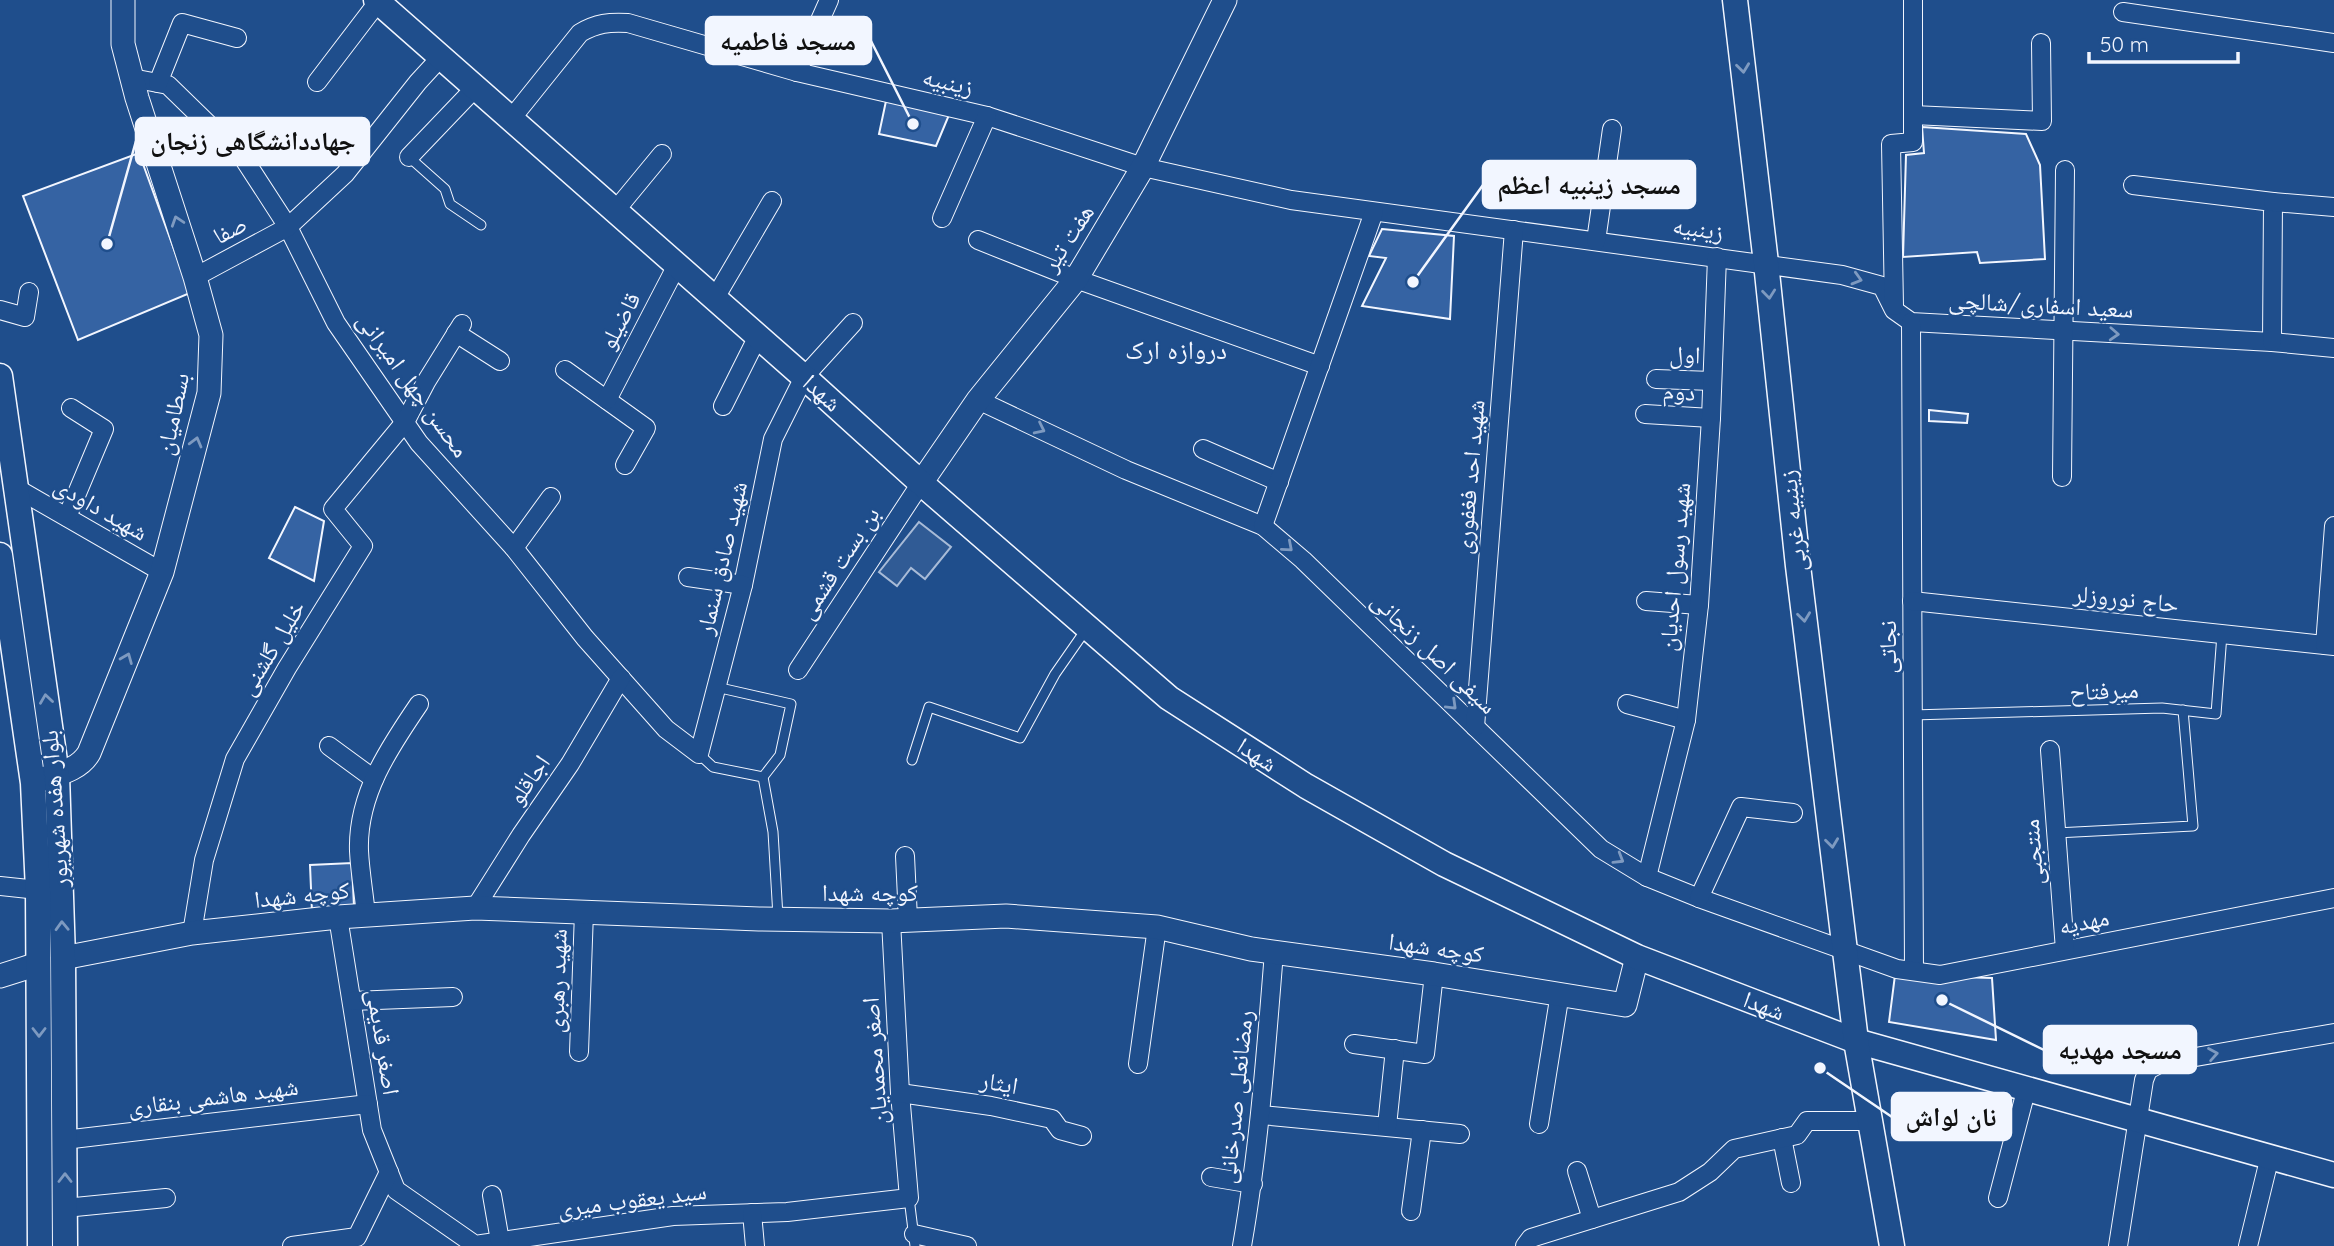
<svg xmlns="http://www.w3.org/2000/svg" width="2334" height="1246" font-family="Quicksand,'Noto Naskh Arabic',sans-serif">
	<rect width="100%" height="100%" fill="#1f4e8c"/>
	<!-- built -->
	<path fill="#305b95" stroke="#a8bbd7" stroke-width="2" d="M919,522L951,547L925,579L911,568L897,586L879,572Z"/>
	<!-- building -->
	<g fill="#3563a3" stroke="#f2f6ff" stroke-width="2">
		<path d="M886,101L949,115L936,146L879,134Z"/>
		<path d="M1922,127L2026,134L2040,165L2045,259L1980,263L1977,252L1903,257L1906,155L1924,153Z"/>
		<path d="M139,153L190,293L78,340L23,196Z"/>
		<path d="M1382,229L1454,236L1450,319L1362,306L1386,258L1369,256Z"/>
		<path d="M1929,410L1968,414L1967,423L1929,421Z"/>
		<path d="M295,507L324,521L314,581L269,558Z"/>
		<path d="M352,863L354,907L312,912L310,865Z"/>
		<path d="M1895,975L1992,978L1996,1040L1889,1022Z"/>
	</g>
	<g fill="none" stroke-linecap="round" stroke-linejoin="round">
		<!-- service casing -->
		<g stroke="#f2f6ff" stroke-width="11">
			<g id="service">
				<path d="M409,157L445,189L450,204L481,225"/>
				<path d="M716,687L791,704L780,755L763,777"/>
				<path d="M1912,715L2162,708L2216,714L2222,634"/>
				<path d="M699,754L713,767L763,777L773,832L778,917"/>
				<path d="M912,760L929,707L1020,738L1055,674L1087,628"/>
				<path d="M2056,833L2193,826L2183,710"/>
				<path d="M909,1198L915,1246"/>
			</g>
		</g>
		<!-- minor casing -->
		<g stroke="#f2f6ff" stroke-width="20">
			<g id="minor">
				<path d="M2123,12L2334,43"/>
				<path d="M797,72L829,0"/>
				<path d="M132,78L168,85L244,159L288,227L336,323L419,443L514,548L585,638L666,729L699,754L743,585L773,439L804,377L853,323"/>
				<path d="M317,82L378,2"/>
				<path d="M158,83L182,23L237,38"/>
				<path d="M1913,115L2042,121L2041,43"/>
				<path d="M511,119L580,33C597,23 609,22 628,23L797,72L987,116L1143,167L1291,200L1842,275L1882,286L1894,310L1911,322L2272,342L2334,348"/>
				<path d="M409,157L475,88"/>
				<path d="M2133,185L2273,202L2272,342"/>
				<path d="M2273,202L2334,207"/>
				<path d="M615,211L662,154"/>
				<path d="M942,218L987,116"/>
				<path d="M978,240L1076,279L1320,366"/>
				<path d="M1596,241L1612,129"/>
				<path d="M195,277L288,227L345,174L418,82L441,57"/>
				<path d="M715,298L772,201"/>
				<path d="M1894,306L1891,144L1913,142V0"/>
				<path d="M0,310L25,317L29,292"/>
				<path d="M1911,322L1914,971"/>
				<path d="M456,333L500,361"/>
				<path d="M565,370L646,428L625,465"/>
				<path d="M1656,379L1712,381"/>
				<path d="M607,400L677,265"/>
				<path d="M978,400L1126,470L1263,526L1303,560L1601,849L1647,877L1699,898L1897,969L1940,975L2334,898"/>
				<path d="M723,406L758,336"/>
				<path d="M1645,414L1711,418"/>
				<path d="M1203,449L1279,482"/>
				<path d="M2062,477L2065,170"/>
				<path d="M16,488L162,572"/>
				<path d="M67,517L104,429L71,408"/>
				<path d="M1263,526L1374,212"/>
				<path d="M514,548L551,497"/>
				<path d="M688,577L743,585"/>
				<path d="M1646,601L1699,605"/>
				<path d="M1912,601L2334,646"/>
				<path d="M2325,645L2334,526"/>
				<path d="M798,670L921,483"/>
				<path d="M1627,704L1686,720"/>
				<path d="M1475,727L1514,230"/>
				<path d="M329,746L374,779"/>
				<path d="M2050,750L2065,950"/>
				<path d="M905,856L908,919"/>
				<path d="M1647,877L1686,720L1699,605L1711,418L1717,257"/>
				<path d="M0,886L38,890"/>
				<path d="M1699,898L1741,807L1793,813"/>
				<path d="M475,908L521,835L570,764L621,678"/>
				<path d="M366,915C364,894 360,872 359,851C357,795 389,748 419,704"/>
				<path d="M338,917L372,1130L396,1190L475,1245L673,1216L787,1212L909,1198L900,1093L891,921"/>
				<path d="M192,933L204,860L235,759L287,668L363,546L333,509L405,422L426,382L462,324"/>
				<path d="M352,1001L453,997"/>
				<path d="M1354,1044L1425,1054L1434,974"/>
				<path d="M579,1052L584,912"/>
				<path d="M1138,1064L1157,927"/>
				<path d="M900,1093L991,1106L1052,1119L1060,1130L1082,1136"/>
				<path d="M1261,1115L1460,1134"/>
				<path d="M1539,1124L1560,993"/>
				<path d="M1387,1126L1395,1049"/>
				<path d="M1782,1138L1791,1183"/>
				<path d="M64,1140L368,1104"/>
				<path d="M1577,1171L1592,1219"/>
				<path d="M1211,1177L1253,1184"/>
				<path d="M492,1195L500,1241"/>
				<path d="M1998,1198L2027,1087"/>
				<path d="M65,1208L166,1198"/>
				<path d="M1411,1211L1422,1130"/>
				<path d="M752,1213L755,1246"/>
				<path d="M914,1234L967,1246"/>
				<path d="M292,1246L357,1237L389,1172"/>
				<path d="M1242,1246C1259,1149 1266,1051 1274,952"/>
				<path d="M1525,1246L1531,1238L1679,1192L1710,1172L1734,1149L1797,1135L1807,1121H1870"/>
				<path d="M2118,1246L2144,1080L2148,1070L2161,1063L2334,1033"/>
				<path d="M2248,1246L2270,1156"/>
			</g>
		</g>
		<!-- tertiary casing -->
		<g stroke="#f2f6ff" stroke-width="25">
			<g id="tertiary">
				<path d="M921,483L978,400L1076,279L1143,167L1225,0"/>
				<path d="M40,780C58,774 79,770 89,753L162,572L209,393L211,335L195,277L137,98L123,44V0"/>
				<path d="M63,958L192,933L338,917L475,908L759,919L891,921L1006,916L1157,927L1251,949L1434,974L1625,1005L1637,957"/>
				<path d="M0,976L38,964"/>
			</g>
		</g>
		<!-- secondary casing -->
		<g stroke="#f2f6ff" stroke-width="27">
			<g id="secondary">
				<path d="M376,0L804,377L921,483L1169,698L1306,786L1444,864L1637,957L1856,1041L2334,1175"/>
				<path d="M1735,0L1766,263L1798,566L1856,1041L1892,1246"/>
				<path d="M0,376L57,775L63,958L65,1246"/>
				<path d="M0,555L33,783L38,890L40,1246"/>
			</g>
		</g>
		<!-- service -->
		<use href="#service" stroke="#1f4e8c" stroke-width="9"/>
		<!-- minor -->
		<use href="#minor" stroke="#1f4e8c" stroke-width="18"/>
		<!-- tertiary -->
		<use href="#tertiary" stroke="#1f4e8c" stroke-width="23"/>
		<!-- secondary -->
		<use href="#secondary" stroke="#1f4e8c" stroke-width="24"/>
	</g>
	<!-- one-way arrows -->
	<defs><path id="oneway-chevron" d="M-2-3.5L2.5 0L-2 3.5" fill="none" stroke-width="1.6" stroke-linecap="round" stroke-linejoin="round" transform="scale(1.75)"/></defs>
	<g stroke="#7e9ac0">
		<use href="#oneway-chevron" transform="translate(1743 68) rotate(83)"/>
		<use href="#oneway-chevron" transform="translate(177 221) rotate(-108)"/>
		<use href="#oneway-chevron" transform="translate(1857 279) rotate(16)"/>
		<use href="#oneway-chevron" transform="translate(1769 294) rotate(84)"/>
		<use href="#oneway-chevron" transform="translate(2114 334) rotate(3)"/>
		<use href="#oneway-chevron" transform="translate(1040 429) rotate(26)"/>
		<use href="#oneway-chevron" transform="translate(196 442) rotate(-75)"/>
		<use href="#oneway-chevron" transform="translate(1288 547) rotate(41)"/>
		<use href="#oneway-chevron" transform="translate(1804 617) rotate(83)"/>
		<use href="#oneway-chevron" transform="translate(127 658) rotate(-68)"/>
		<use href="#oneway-chevron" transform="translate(46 699) rotate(-98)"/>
		<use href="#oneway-chevron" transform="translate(1452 705) rotate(44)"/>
		<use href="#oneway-chevron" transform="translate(1832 843) rotate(83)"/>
		<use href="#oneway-chevron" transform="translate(1619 859) rotate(31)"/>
		<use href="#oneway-chevron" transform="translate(62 926) rotate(-92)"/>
		<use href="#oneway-chevron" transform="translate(39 1032) rotate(90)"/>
		<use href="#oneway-chevron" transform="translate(2213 1054) rotate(-10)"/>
		<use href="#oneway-chevron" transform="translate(65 1178) rotate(-90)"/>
	</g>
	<g text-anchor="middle" stroke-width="5" stroke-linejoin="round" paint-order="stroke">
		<!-- street labels -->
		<g font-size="24" fill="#f2f6ff" stroke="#1f4e8c">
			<text transform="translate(948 82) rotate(13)" y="8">زینبیه</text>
			<text transform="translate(1698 229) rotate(8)" y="8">زینبیه</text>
			<text transform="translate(230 230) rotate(-28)" y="8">صفا</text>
			<text transform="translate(1068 238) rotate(-57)" y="8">هفت تیر</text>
			<text transform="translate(2041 305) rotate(3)" y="8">سعید اسفاری/شالچی</text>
			<text transform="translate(620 321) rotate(-62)" y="8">قاضیلو</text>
			<text transform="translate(1685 355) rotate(2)" y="8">اول</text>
			<text transform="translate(413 385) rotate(54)" y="8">محسن چهل امیرانی</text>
			<text transform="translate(1679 392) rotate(3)" y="8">دوم</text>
			<text transform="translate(822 393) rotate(42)" y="8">شهدا</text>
			<text transform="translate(173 414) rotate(-78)" y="8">بسطامیان</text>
			<text transform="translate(1470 477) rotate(-85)" y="8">شهید احد فغفوری</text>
			<text transform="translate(101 509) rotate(30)" y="8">شهید داودی</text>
			<text transform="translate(1793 521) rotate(-96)" y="8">زینبیه غربی</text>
			<text transform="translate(722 558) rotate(-77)" y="8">شهید صادق سنمار</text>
			<text transform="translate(839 563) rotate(-57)" y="8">بن بست قشمی</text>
			<text transform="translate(1675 567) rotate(-85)" y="8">شهید رسول احدیان</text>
			<text transform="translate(2126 599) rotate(6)" y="8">حاج نوروزلر</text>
			<text transform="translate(1888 647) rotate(-90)" y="8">نجاتی</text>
			<text transform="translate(272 648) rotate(-59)" y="8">خلیل گلشنی</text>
			<text transform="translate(1434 653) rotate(44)" y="8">سیفی اصل زنجانی</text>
			<text transform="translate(2104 691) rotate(-2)" y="8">میرفتاح</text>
			<text transform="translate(1257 755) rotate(33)" y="8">شهدا</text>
			<text transform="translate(529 780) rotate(-55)" y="8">اجاقلو</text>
			<text transform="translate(55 809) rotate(-94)" y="8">بلوار هفده شهریور</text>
			<text transform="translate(2033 852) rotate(-94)" y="8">منتجبی</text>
			<text x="870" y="901">کوچه شهدا</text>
			<text transform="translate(302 895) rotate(-6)" y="8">کوچه شهدا</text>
			<text transform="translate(2084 922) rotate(-11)" y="8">مهدیه</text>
			<text transform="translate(1436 948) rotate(8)" y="8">کوچه شهدا</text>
			<text transform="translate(557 981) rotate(-88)" y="8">شهید رهبری</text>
			<text transform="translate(1764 1006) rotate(21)" y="8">شهدا</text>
			<text transform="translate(383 1042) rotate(81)" y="8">اصغر قدیمی</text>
			<text transform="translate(875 1061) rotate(-94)" y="8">اصغر محمدیان</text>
			<text transform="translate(999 1083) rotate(10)" y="8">ایثار</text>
			<text transform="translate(213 1097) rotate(-7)" y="8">شهید هاشمی بنقاری</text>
			<text transform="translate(1236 1097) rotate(-84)" y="8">رمضانعلی صدرخانی</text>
			<text transform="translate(632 1200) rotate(-7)" y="8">سید یعقوب میری</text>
		</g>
		<!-- neighbourhood labels -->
		<g font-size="26" fill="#f2f6ff" stroke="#1f4e8c">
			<text x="1176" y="359">دروازه ارک</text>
		</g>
	</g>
	<!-- callouts -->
	<path fill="none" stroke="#f2f6ff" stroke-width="2.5" d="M913 124L871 41M107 244L136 141M1413 282L1483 185M1942 1000L2044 1050M1820 1068L1892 1117"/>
	<g fill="#f2f6ff" stroke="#1f4e8c" stroke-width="2.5">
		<circle cx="913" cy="124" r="7"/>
		<circle cx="107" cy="244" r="7"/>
		<circle cx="1413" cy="282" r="7"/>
		<circle cx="1942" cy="1000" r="7"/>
		<circle cx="1820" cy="1068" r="7"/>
	</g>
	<g fill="#f2f6ff" stroke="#f2f6ff" stroke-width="2.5">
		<rect x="706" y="17" width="165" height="47" rx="7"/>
		<rect x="136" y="118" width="233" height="47" rx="7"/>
		<rect x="1483" y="161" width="212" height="47" rx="7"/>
		<rect x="2044" y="1026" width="152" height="47" rx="7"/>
		<rect x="1892" y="1093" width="119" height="47" rx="7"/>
	</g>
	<g font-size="26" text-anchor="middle" font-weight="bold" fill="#111">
		<text x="788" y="50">مسجد فاطمیه</text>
		<text x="253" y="150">جهاددانشگاهی زنجان</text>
		<text x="1589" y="194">مسجد زینبیه اعظم</text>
		<text x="2120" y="1059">مسجد مهدیه</text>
		<text x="1951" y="1126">نان لواش</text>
	</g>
	<!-- scale -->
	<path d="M2089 52v10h149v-10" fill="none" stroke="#f2f6ff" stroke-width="3.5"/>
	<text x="2100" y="52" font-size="21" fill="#f2f6ff" stroke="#1f4e8c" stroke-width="5" paint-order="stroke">50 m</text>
</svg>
